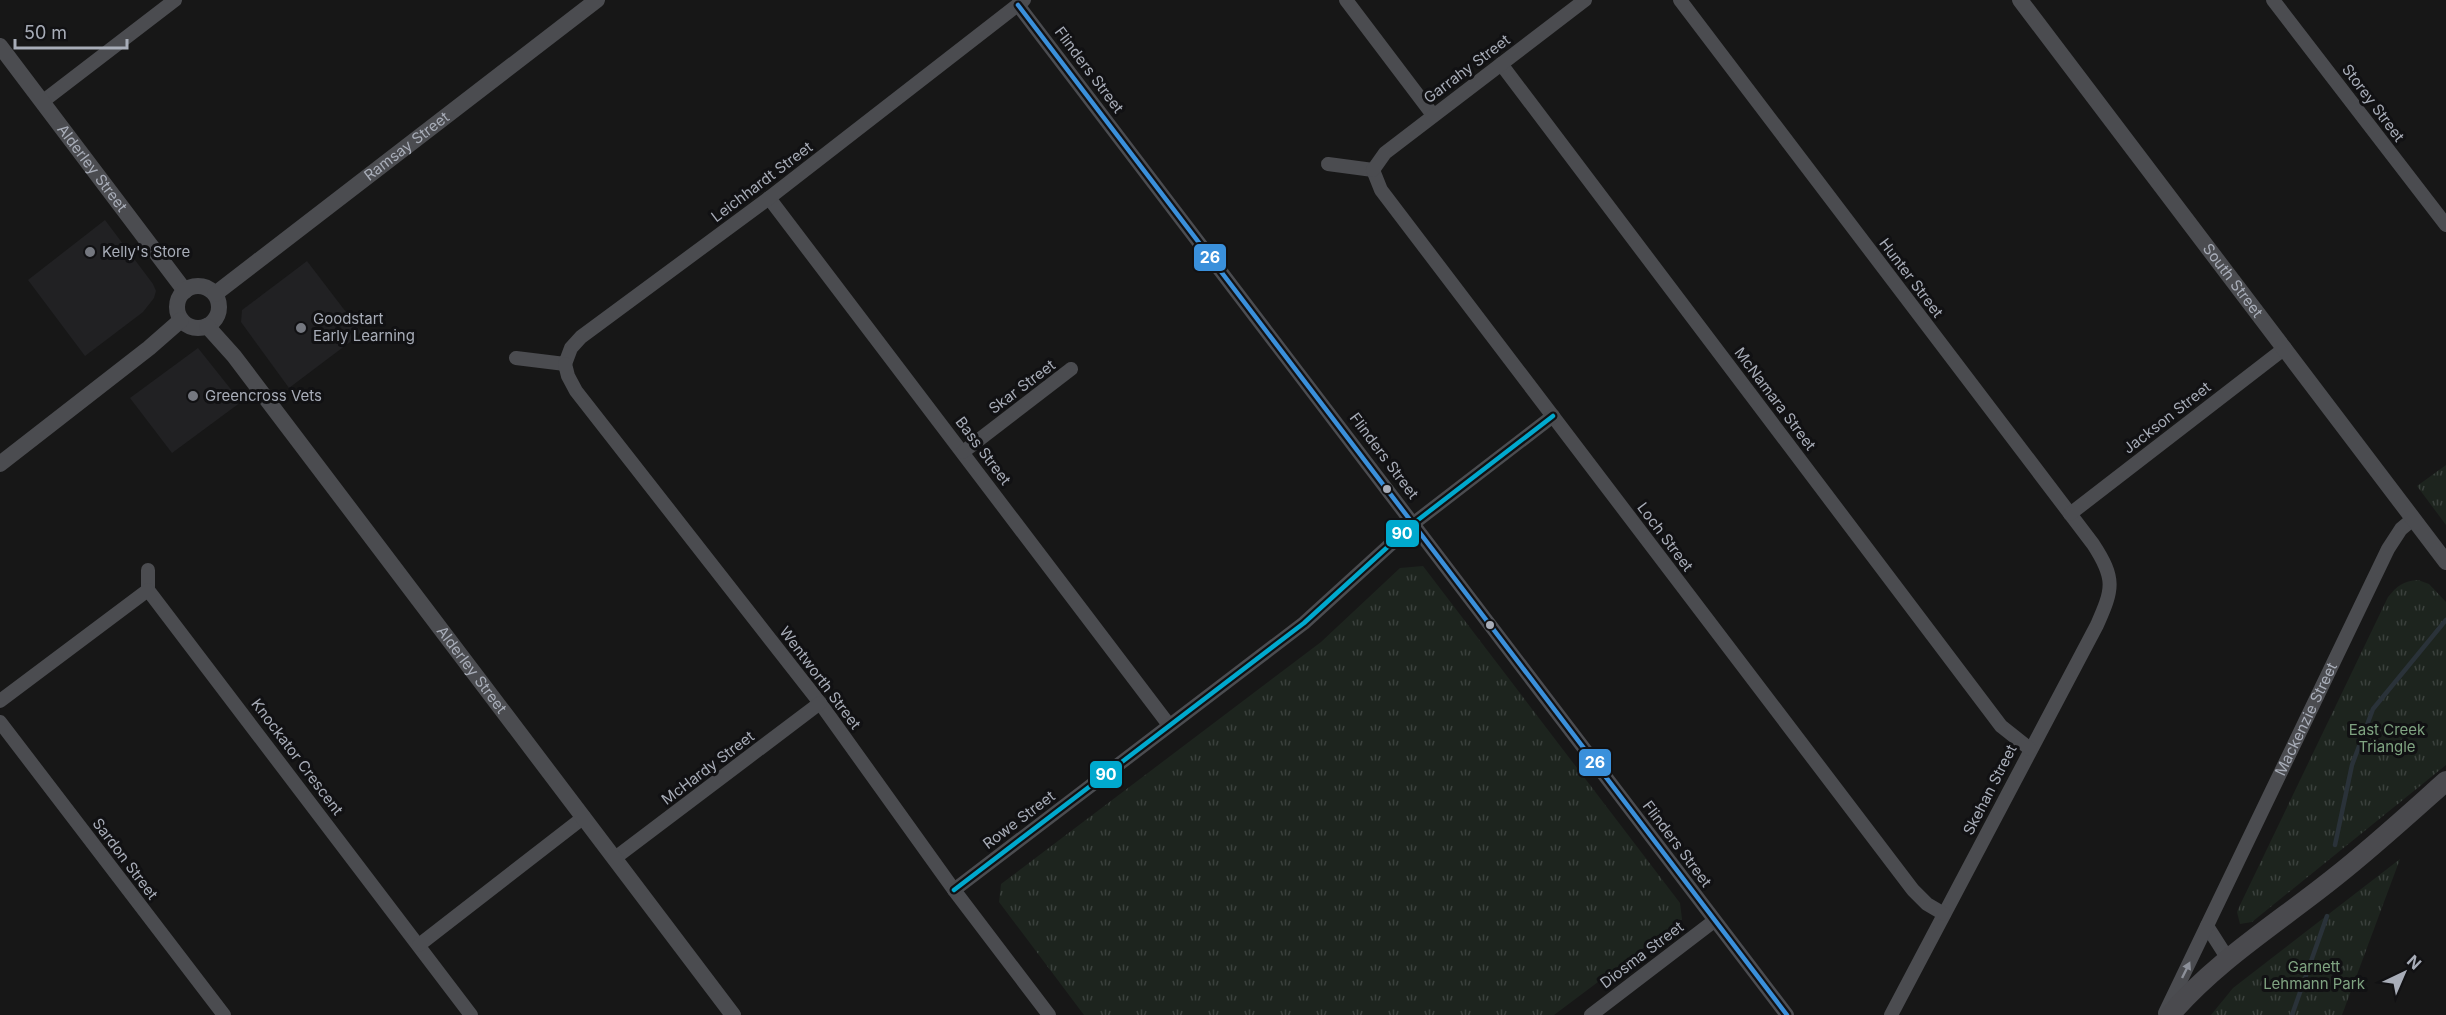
<svg xmlns="http://www.w3.org/2000/svg" width="2446" height="1015" font-family="Inter,sans-serif">
	<defs>
		<pattern id="park-tufts" width="24" height="20" patternUnits="userSpaceOnUse" patternTransform="scale(1.5)"><rect width="24" height="20" fill="#1d241e"/><path d="M3 7l-1-3M5 7V3M7 7l1-3M15 17l-1-3M17 17v-4M19 17l1-3" fill="none" stroke="#3b413d"/></pattern>
	</defs>
	<rect width="100%" height="100%" fill="#171717"/>
	<!-- built -->
	<g fill="#212123">
		<path d="M105,220L153,284L156,291L154,298L143,312L85,356L28,280Z"/>
		<path d="M307,261L362,333L289,388L241,322L242,310Z"/>
		<path d="M198,348L241,402L172,453L130,398Z"/>
	</g>
	<!-- park -->
	<g fill="url(#park-tufts)">
		<path d="M2446,465V525L2417,486Z"/>
		<path d="M1423,566L1680,903L1682,919L1554,1015H1084L999,902L1001,884L1321,642L1400,568Z"/>
		<path d="M2418,580L2429,584L2446,602V765L2252,922L2240,924L2237,912L2241,903L2388,597C2397,586 2403,581 2418,580Z"/>
		<path d="M2400,859L2342,1015H2211L2233,988Z"/>
	</g>
	<g fill="none" stroke-linecap="round" stroke-linejoin="round">
		<!-- stream -->
		<g stroke="#2a3239" stroke-width="4.5">
			<path d="M2335,845L2352,765L2373,709L2446,620"/>
			<path d="M2292,1015L2327,916"/>
		</g>
		<!-- minor -->
		<g stroke="#4b4c50" stroke-width="14">
			<path d="M1346,0L1433,115"/>
			<path d="M1680,0L2093,544C2116,579 2113,589 2097,625L1891,1015"/>
			<path d="M2273,0L2446,225"/>
			<path d="M1018,5L1787,1015"/>
			<path d="M1501,64L2001,726L2030,749"/>
			<path d="M42,102L175,0"/>
			<path d="M1328,164L1373,170"/>
			<path d="M1373,170L1381,190L1913,890L1927,904L1944,914"/>
			<path d="M1373,170L1385,153L1585,0"/>
			<path d="M769,198L1169,725"/>
			<path d="M516,358L565,364L571,348L581,337L769,198L1024,0"/>
			<path d="M565,364L568,376L576,391L820,703L954,890L1049,1015"/>
			<path d="M963,452L1071,369"/>
			<path d="M2070,514L2285,348"/>
			<path d="M148,570V590"/>
			<path d="M0,701L148,590L471,1015"/>
			<path d="M0,722L224,1015"/>
			<path d="M615,858L820,703"/>
			<path d="M954,890L1304,623L1414,523L1553,416"/>
			<path d="M2207,926L2228,959"/>
			<path d="M419,945L584,817"/>
			<path id="s1" d="M2165,1013L2388,549L2401,529L2413,519"/>
			<path d="M1591,1015L1714,921"/>
		</g>
		<!-- tertiary -->
		<g stroke="#4b4c50" stroke-width="16">
			<path id="s2" d="M2020,0L2446,562"/>
			<path id="s3" d="M0,46L185,291"/>
			<circle cx="198" cy="307" r="21"/>
			<path id="s4" d="M215,294L597,0"/>
			<path id="s5" d="M207,326L234,356L733,1015"/>
			<path d="M0,464L149,348L181,320"/>
		</g>
		<!-- secondary -->
		<path stroke="#4a4a4e" stroke-width="20" d="M2170,1015C2217,960 2279,922 2335,877C2373,847 2409,814 2446,781"/>
		<!-- bus-1 casing -->
		<g stroke="#111113" stroke-width="9">
			<path id="bus-1" d="M1018,5L1787,1015"/>
		</g>
		<!-- bus-2 casing -->
		<g stroke="#111113" stroke-width="9">
			<path id="bus-2" d="M954,890L1304,623L1414,523L1553,416"/>
		</g>
		<!-- bus-1 -->
		<use href="#bus-1" stroke="#3a90db" stroke-width="4.5"/>
		<!-- bus-2 -->
		<use href="#bus-2" stroke="#00a9ce" stroke-width="4.5"/>
	</g>
	<!-- one-way arrows -->
	<defs><path id="oneway-solid" d="M-6-.8H1V-3.2L6.5 0L1 3.2V.8H-6Z" transform="scale(1.5)"/></defs>
	<use fill="#8c9099" href="#oneway-solid" transform="translate(2186 970) rotate(-64)"/>
	<!-- markers -->
	<g fill="#757880" stroke="#111113" stroke-width="2">
		<circle cx="90" cy="252" r="6"/>
		<circle cx="301" cy="328" r="6"/>
		<circle cx="193" cy="396" r="6"/>
	</g>
	<g fill="#a8adb8" stroke="#111113" stroke-width="2">
		<circle cx="1387" cy="489" r="5"/>
		<circle cx="1490" cy="625" r="5"/>
	</g>
	<g text-anchor="middle" stroke-width="6" stroke-linejoin="round" paint-order="stroke">
		<!-- street labels -->
		<g font-size="15" fill="#a8adb8" stroke="#111113">
			<text transform="translate(1467 69) rotate(-37)" y="5">Garrahy Street</text>
			<text transform="translate(1089 70) rotate(53)" y="5">Flinders Street</text>
			<text transform="translate(2373 103) rotate(53)" y="5">Storey Street</text>
			<text dy="5" stroke="none"><textPath href="#s4" startOffset="242">Ramsay Street</textPath></text>
			<text dy="5" stroke="none"><textPath href="#s3" startOffset="153">Alderley Street</textPath></text>
			<text transform="translate(762 182) rotate(-37)" y="5">Leichhardt Street</text>
			<text transform="translate(1911 278) rotate(53)" y="5">Hunter Street</text>
			<text dy="5" stroke="none"><textPath href="#s2" startOffset="352">South Street</textPath></text>
			<text transform="translate(1022 387) rotate(-37)" y="5">Skar Street</text>
			<text transform="translate(1775 399) rotate(53)" y="5">McNamara Street</text>
			<text transform="translate(2167 418) rotate(-38)" y="5">Jackson Street</text>
			<text transform="translate(983 451) rotate(53)" y="5">Bass Street</text>
			<text transform="translate(1384 456) rotate(53)" y="5">Flinders Street</text>
			<text transform="translate(1665 537) rotate(53)" y="5">Loch Street</text>
			<text dy="5" stroke="none"><textPath href="#s5" startOffset="434">Alderley Street</textPath></text>
			<text transform="translate(820 678) rotate(53)" y="5">Wentworth Street</text>
			<text dy="5" stroke="none"><textPath href="#s1" startOffset="326">Mackenzie Street</textPath></text>
			<text transform="translate(297 757) rotate(53)" y="5">Knockator Crescent</text>
			<text transform="translate(708 768) rotate(-37)" y="5">McHardy Street</text>
			<text transform="translate(1990 790) rotate(-63)" y="5">Skehan Street</text>
			<text transform="translate(1019 820) rotate(-37)" y="5">Rowe Street</text>
			<text transform="translate(1677 844) rotate(53)" y="5">Flinders Street</text>
			<text transform="translate(125 859) rotate(53)" y="5">Sardon Street</text>
			<text transform="translate(1642 955) rotate(-37)" y="5">Diosma Street</text>
		</g>
		<!-- poi labels -->
		<g font-size="15" fill="#a8adb8" stroke="#111113" text-anchor="start">
			<text x="102" y="257">Kelly's Store</text>
			<text x="313" y="324">Goodstart<tspan x="313" dy="17">Early Learning</tspan></text>
			<text x="205" y="401">Greencross Vets</text>
		</g>
		<!-- park labels -->
		<g font-size="15" fill="#7fa381" stroke="#111113">
			<text x="2387" y="735">East Creek<tspan x="2387" dy="17">Triangle</tspan></text>
			<text x="2314" y="972">Garnett<tspan x="2314" dy="17">Lehmann Park</tspan></text>
		</g>
	</g>
	<g stroke="#111113" stroke-width="2">
		<rect x="1193" y="243" width="34" height="29" rx="6" fill="#3a90db"/>
		<rect x="1385" y="519" width="35" height="29" rx="6" fill="#00a9ce"/>
		<rect x="1578" y="748" width="34" height="29" rx="6" fill="#3a90db"/>
		<rect x="1089" y="760" width="34" height="29" rx="6" fill="#00a9ce"/>
	</g>
	<g font-size="16" text-anchor="middle" font-weight="bold" fill="#fff">
		<text x="1210" y="263">26</text>
		<text x="1402" y="539">90</text>
		<text x="1595" y="768">26</text>
		<text x="1106" y="780">90</text>
	</g>
	<!-- north arrow -->
	<g transform="translate(2404 973) rotate(44)" stroke="#111113" stroke-width="4.5" paint-order="stroke">
	<path d="M0-4.5L10 22L0 15L-10 22Z" fill="#a8adb8"/>
	<text y="-9" font-size="16" font-weight="bold" text-anchor="middle" fill="#a8adb8">N</text>
	</g>
	<!-- scale -->
	<path d="M15 39v9h112v-9" fill="none" stroke="#a8adb8" stroke-width="3"/>
	<text x="24" y="39" font-size="18" fill="#a8adb8" stroke="#111113" stroke-width="4.5" paint-order="stroke">50 m</text>
</svg>
